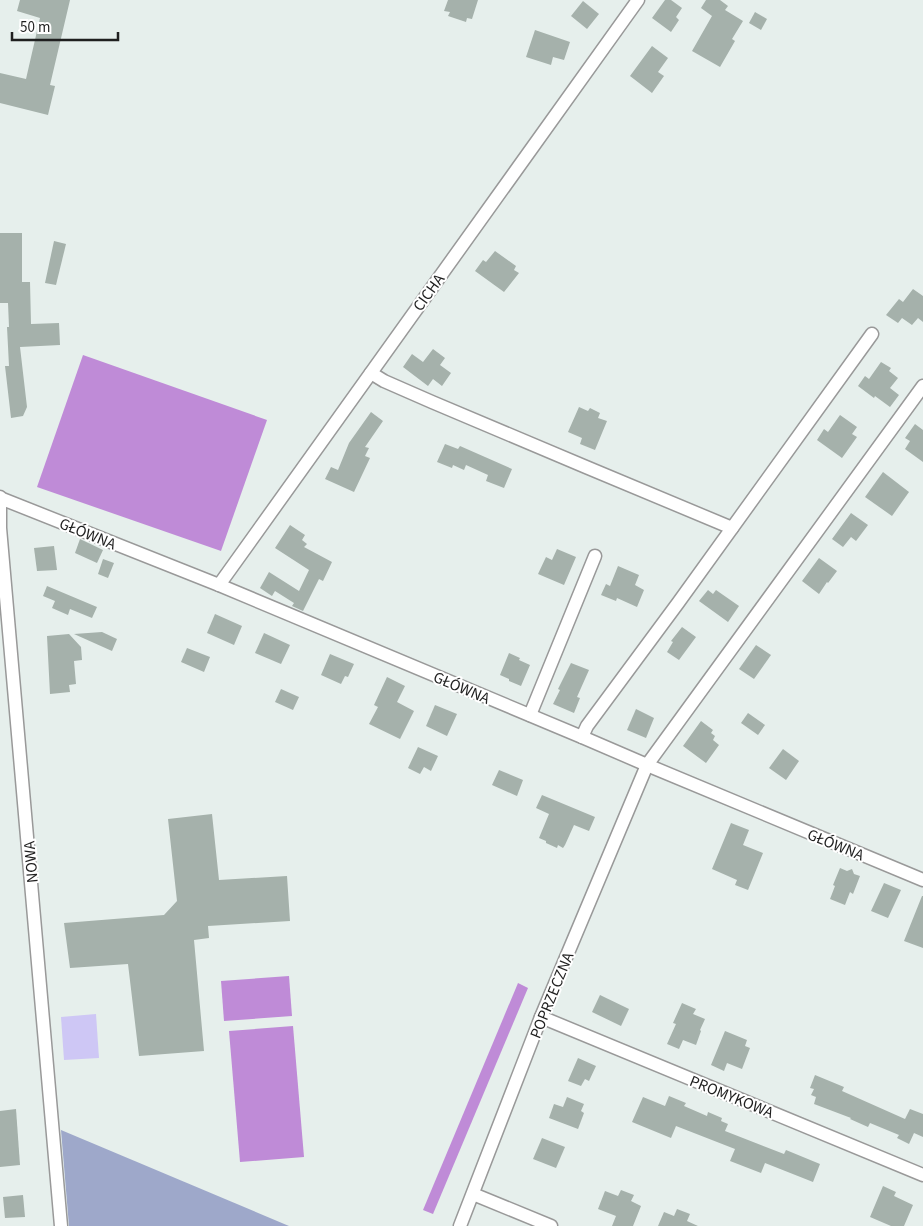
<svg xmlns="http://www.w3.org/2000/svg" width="923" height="1226" font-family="'Source Sans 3',sans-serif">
	<rect width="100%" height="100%" fill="#e6efec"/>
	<!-- forest -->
	<path fill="#9ea8ca" d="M61,1130L289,1226H69Z"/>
	<!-- park -->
	<path fill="#cec7f5" d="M96,1014L99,1058L64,1060L61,1017Z"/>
	<!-- pitch -->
	<g fill="#bf8bd7">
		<path d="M83,355L267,420L221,551L37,487Z"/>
		<path d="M289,976L292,1016L224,1021L221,981Z"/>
		<path d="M518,983L528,988L433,1214L423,1210Z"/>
		<path d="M293,1026L304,1157L240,1162L229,1031Z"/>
	</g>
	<!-- building -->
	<g fill="#a5b1ab">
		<path d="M20,0H70L50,85L55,86L48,115L0,103V73L26,79L40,18L17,11Z"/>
		<path d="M448,0H478L472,19L467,18L466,22L448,16L450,12L444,11Z"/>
		<path d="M665,0H671L682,8L676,17L679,20L671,32L652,18Z"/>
		<path d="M706,0H720L728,6L725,10L743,21L732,39L735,41L720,67L692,51L712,16L701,8Z"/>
		<path d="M583,1L599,14L587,29L571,16Z"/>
		<path d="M755,12L767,19L761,30L749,23Z"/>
		<path d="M535,30L570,42L564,60L553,57L551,65L526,57Z"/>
		<path d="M652,46L668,58L658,72L664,76L652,93L630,76Z"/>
		<path d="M0,233H22V282H30L31,324L59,323L60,345L20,347L27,407L23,416L11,418L5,366H9L7,327H9L8,303H0Z"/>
		<path d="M54,241L66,244L56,285L45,283Z"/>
		<path d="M495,251L516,266L514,270L519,273L504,292L475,271L483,260L486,262Z"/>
		<path d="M913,289L923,296V322L918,318L912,325L902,318L898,323L886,315L899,299L903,302Z"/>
		<path d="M433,349L445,358L440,365L451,373L442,386L433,379L428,386L403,367L412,354L423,362Z"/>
		<path d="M881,362L891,368L889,371L898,378L890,388L899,395L890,407L875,396L874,398L858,386L865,376L869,379Z"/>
		<path d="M579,407L588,411L590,408L600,413L598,418L607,421L595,450L580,444L582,438L568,432Z"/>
		<path d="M371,412L383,421L365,447L369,448L365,456L370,458L354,492L325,479L331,467L338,470L349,443Z"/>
		<path d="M840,415L857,427L852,434L857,437L842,458L817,440L824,429L828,432Z"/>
		<path d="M915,424L923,430V462L905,449L910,441L905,438Z"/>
		<path d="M445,444L458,449L460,446L512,469L504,488L486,481L488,475L466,465L464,470L453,465L452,468L437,462Z"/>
		<path d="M883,472L909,492L892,516L865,497Z"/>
		<path d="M851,513L868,525L856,541L851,537L843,547L832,539Z"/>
		<path d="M290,525L305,535L302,540L307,544L304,547L332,562L323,581L319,579L303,611L292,606L294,603L275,591L272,596L260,588L269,572L299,591L309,570L275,548Z"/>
		<path d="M80,539L103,550L97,563L75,553Z"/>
		<path d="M54,546L57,570L37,571L34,548Z"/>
		<path d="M557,549L576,557L564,585L538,574L546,557L552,560Z"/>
		<path d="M819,558L837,571L828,583L827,582L819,594L802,581Z"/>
		<path d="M103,559L114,563L108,578L98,574Z"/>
		<path d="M618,566L639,575L635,585L644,590L637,607L617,598L616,601L601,595L606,584L610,586Z"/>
		<path d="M47,586L97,607L92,618L70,609L68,615L52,608L55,601L43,596Z"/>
		<path d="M708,590L713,594L716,590L739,606L728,622L699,601Z"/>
		<path d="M215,614L242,626L234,645L207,633Z"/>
		<path d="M682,627L696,637L679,660L667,652L673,642L671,641Z"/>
		<path d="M102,632L117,639L112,651L74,634Z"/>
		<path d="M264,633L290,645L281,664L255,653Z"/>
		<path d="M69,634L81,647L82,660L74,661L76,684L69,685L70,692L50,694L47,636Z"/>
		<path d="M756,645L771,655L754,679L739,669Z"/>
		<path d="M187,648L210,657L204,672L181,662Z"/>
		<path d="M509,653L520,658L519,660L530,665L521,686L509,681V679L500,675Z"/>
		<path d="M330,654L354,664L348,677L345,676L341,684L321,675Z"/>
		<path d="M571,663L589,670L577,697L580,698L574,713L553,704L560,690L558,689Z"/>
		<path d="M387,677L405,686L397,702L414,711L400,739L369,724L378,707L374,705Z"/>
		<path d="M281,689L299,697L293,710L275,702Z"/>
		<path d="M435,705L457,714L447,736L426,726Z"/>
		<path d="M636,709L654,718L646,738L627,730Z"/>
		<path d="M748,713L765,725L758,735L741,723Z"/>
		<path d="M701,721L713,730L711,733L715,736L713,740L719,745L706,763L683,746Z"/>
		<path d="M418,747L438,756L431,771L424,767L420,774L408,768Z"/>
		<path d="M783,749L799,761L786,780L769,768Z"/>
		<path d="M499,770L523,780L517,796L492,785Z"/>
		<path d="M542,795L595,817L589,831L574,825L565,845L563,848L558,845L557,848L546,843V841L539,838L549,814L536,808Z"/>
		<path d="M212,814L219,880L287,876L290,921L208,926L209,938L194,940L204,1051L139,1056L128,964L70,968L64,923L164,915L177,901L168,819Z"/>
		<path d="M731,823L749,830L743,845L763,853L748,890L735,885L737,880L712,869Z"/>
		<path d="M840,868L847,871L852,869L854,874L860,876L853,894L850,892L845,905L830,899L835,886L833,885Z"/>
		<path d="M884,883L901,890L888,918L871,911Z"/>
		<path d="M922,896H923V948L904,941Z"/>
		<path d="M600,995L629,1009L621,1026L592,1012Z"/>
		<path d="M682,1003L696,1009L693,1014L705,1019L700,1030L701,1031L696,1045L683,1040L679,1049L667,1044L676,1024L673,1023Z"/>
		<path d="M725,1031L747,1040L745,1046L750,1048L742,1069L727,1063L724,1071L711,1065Z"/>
		<path d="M578,1058L596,1066L589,1081L585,1079L581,1086L568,1081Z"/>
		<path d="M815,1075L844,1087L842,1091L905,1119L910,1109L923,1114V1137L914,1133L909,1144L897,1138L899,1135L870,1123L868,1127L850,1119L851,1118L814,1104L816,1097L811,1095L814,1089L810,1088Z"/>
		<path d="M669,1096L686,1103L684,1106L707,1116L708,1112L722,1118L721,1121L728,1124L725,1131L784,1154L786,1150L820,1164L813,1182L765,1163L761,1173L730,1161L735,1149L676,1126L671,1138L632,1122L643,1097L665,1106Z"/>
		<path d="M567,1097L584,1104L581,1111L584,1113L578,1129L549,1118L554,1104L563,1107Z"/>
		<path d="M16,1109L20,1165L0,1167V1111Z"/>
		<path d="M542,1138L565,1147L556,1168L533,1159Z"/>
		<path d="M883,1186L896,1192L894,1196L913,1205L904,1226H891L870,1217Z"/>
		<path d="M621,1190L634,1195L631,1201L641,1206L633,1226H612L616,1216L598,1209L605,1191L618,1196Z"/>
		<path d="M23,1195L25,1217L5,1218L3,1197Z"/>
		<path d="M677,1209L690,1214L687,1221L698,1226H658L664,1212L674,1216Z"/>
	</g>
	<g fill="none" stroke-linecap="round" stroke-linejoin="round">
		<!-- street casing -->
		<g stroke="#999" stroke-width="15">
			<g id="street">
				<path d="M371,373L384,381L432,402L586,467L732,528"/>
				<path d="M0,497V528L61,1226"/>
				<path d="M0,498L219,585L582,737L647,765L923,880"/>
				<path d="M219,585L638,0"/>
				<path d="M530,715L595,556"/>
				<path d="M582,737L587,726L678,603L872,334"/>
				<path d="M541,1017L923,1175"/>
				<path d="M473,1194L551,1226"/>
				<path d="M460,1226L541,1017L647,765L923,386"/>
			</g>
		</g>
		<!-- street -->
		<use href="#street" stroke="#fff" stroke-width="12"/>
	</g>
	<g text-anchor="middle" stroke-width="4" stroke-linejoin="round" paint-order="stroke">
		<!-- street labels -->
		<g font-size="16" fill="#1f1f1f" stroke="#fff">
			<text transform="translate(428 292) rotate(-54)" y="6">CICHA</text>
			<text transform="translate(88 533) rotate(22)" y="6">GŁÓWNA</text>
			<text transform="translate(462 687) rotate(23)" y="6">GŁÓWNA</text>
			<text transform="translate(836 844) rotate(22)" y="6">GŁÓWNA</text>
			<text transform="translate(30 862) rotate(-95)" y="6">NOWA</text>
			<text transform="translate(551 995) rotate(-68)" y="6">POPRZECZNA</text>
			<text transform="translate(732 1096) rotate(22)" y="6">PROMYKOWA</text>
		</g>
	</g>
	<!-- scale -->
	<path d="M12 32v8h106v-8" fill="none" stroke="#1f1f1f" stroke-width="2.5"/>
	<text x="20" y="32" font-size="15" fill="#1f1f1f" stroke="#ffffff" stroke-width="4" paint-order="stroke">50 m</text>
</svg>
